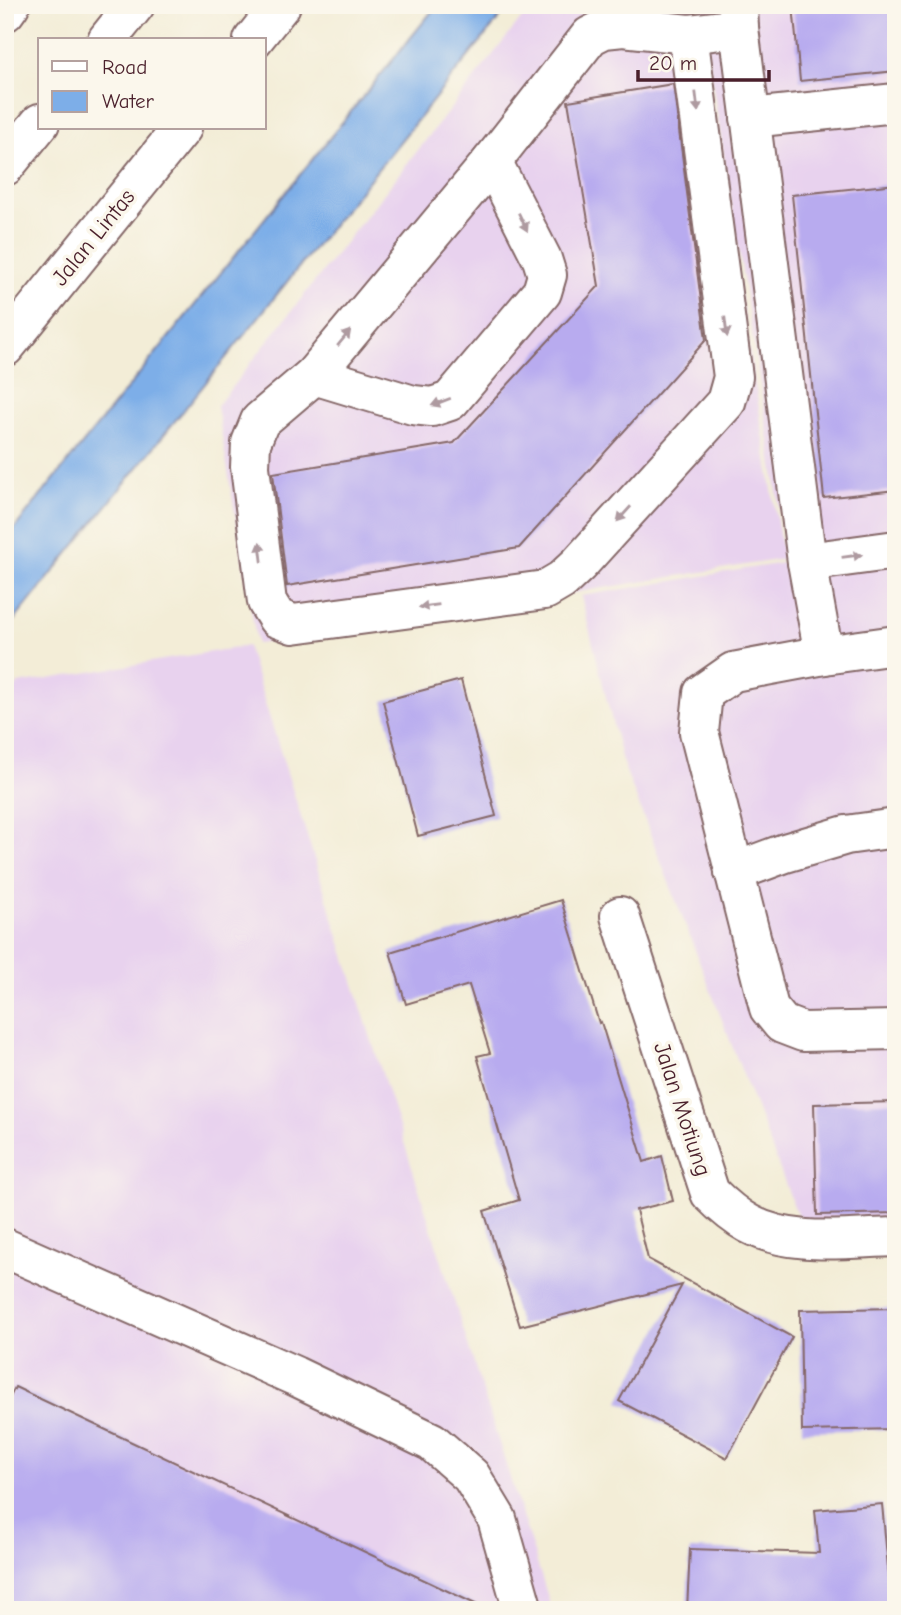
<svg xmlns="http://www.w3.org/2000/svg" width="901" height="1615" font-family="'Comic Neue',sans-serif">
	<rect width="100%" height="100%" fill="#fbf7ec"/>
	<filter id="ink" filterUnits="userSpaceOnUse"><feTurbulence type="fractalNoise" baseFrequency=".0143" numOctaves="2"/><feDisplacementMap in="SourceGraphic" scale="14" xChannelSelector="R" yChannelSelector="G"/><feConvolveMatrix kernelMatrix="1 2 1 2 8 2 1 2 1" color-interpolation-filters="sRGB"/></filter>
	<filter id="wash" filterUnits="userSpaceOnUse"><feTurbulence type="fractalNoise" baseFrequency=".00686" numOctaves="4" result="noise"/><feDisplacementMap in="SourceGraphic" scale="28" xChannelSelector="R" yChannelSelector="G"/><feGaussianBlur stdDeviation="1.57" result="paint"/><feColorMatrix in="noise" values="0 0 0 0 0 0 0 0 0 0 0 0 0 0 0 0 0 1.4 0 .05"/><feComposite in="paint" operator="in"/></filter>
	<g filter="url(#wash)">
		<rect width="100%" height="100%" fill="#f3edd7"/>
		<!-- built -->
		<g fill="#e8d2ee">
			<path d="M532,5H695L783,559L257,644L217,406Z"/>
			<path d="M700,5H896V1229L804,1232L622,761L581,596L788,562Z"/>
			<path d="M247,646L552,1610H5V700L18,684Z"/>
		</g>
		<!-- water -->
		<path fill="#7daee8" stroke="#64668a" stroke-width="2" d="M437,5H510L5,632V540Z"/>
		<g id="blocks">
			<!-- building -->
			<g fill="#b8abef">
				<path d="M793,5H896V71L800,81Z"/>
				<path d="M673,84L706,340L519,548L287,586L273,473L454,443L599,286L568,101Z"/>
				<path d="M896,184V490L824,498L792,195Z"/>
				<path d="M461,680L496,816L418,836L383,701Z"/>
				<path d="M561,900L599,1023L601,1022L644,1162L662,1156L673,1201L636,1210L648,1259L792,1337L727,1458L619,1401L682,1285L520,1326L484,1211L519,1200L477,1056L490,1053L469,985L406,1004L390,952Z"/>
				<path d="M896,1102V1213L817,1215L814,1104Z"/>
				<path d="M896,1308V1429L802,1431L800,1310Z"/>
				<path d="M15,1387L488,1610H5V1407Z"/>
				<path d="M882,1504L892,1610H687L690,1549L819,1553L815,1510Z"/>
			</g>
		</g>
	</g>
	<g filter="url(#ink)">
		<use href="#blocks" fill-opacity="0" stroke="#856767" stroke-width="2"/>
		<g fill="none" stroke-linecap="round" stroke-linejoin="round">
			<!-- minor casing -->
			<g stroke="#856767" stroke-width="42">
				<g id="minor">
					<path d="M738,5L739,28L807,562L824,655"/>
					<path d="M5,12L10,5"/>
					<path d="M688,34L733,377L726,402L579,564L562,580L545,590L293,624L277,618L267,602L250,467L251,443L260,421L314,375L492,161L590,36L604,29L623,27L688,34L739,28"/>
					<path d="M750,118L896,103"/>
					<path d="M314,375L413,405L432,407L450,401L542,292L547,275L542,259L492,161"/>
					<path d="M807,562L896,550"/>
					<path d="M896,645L824,655L733,672L703,693L699,732L769,1008L782,1024L803,1032L896,1030"/>
					<path d="M734,872L785,853L846,835L896,828"/>
					<path d="M620,916L710,1193C722,1205 734,1216 749,1224C792,1247 848,1238 896,1237"/>
					<path d="M5,1248L295,1376L432,1442L471,1476L497,1519L523,1610"/>
				</g>
			</g>
			<!-- highway casing -->
			<g stroke="#856767" stroke-width="42">
				<g id="highway">
					<path d="M107,40L135,5"/>
					<path d="M253,40L281,5"/>
					<path d="M5,166L40,123"/>
					<path d="M5,347L182,128"/>
				</g>
			</g>
			<!-- minor -->
			<use href="#minor" stroke="#fff" stroke-width="38"/>
			<!-- highway -->
			<use href="#highway" stroke="#fff" stroke-width="38"/>
		</g>
		<!-- one-way arrows -->
		<defs><path id="oneway-solid" d="M-6-.8H1V-3.2L6.5 0L1 3.2V.8H-6Z" transform="scale(1.75)"/></defs>
		<g fill="#ae9aa0">
			<use href="#oneway-solid" transform="translate(697 102) rotate(83)"/>
			<use href="#oneway-solid" transform="translate(523 222) rotate(64)"/>
			<use href="#oneway-solid" transform="translate(726 327) rotate(83)"/>
			<use href="#oneway-solid" transform="translate(344 338) rotate(-50)"/>
			<use href="#oneway-solid" transform="translate(441 402) rotate(159)"/>
			<use href="#oneway-solid" transform="translate(624 514) rotate(132)"/>
			<use href="#oneway-solid" transform="translate(261 552) rotate(-97)"/>
			<use href="#oneway-solid" transform="translate(852 556) rotate(-8)"/>
			<use href="#oneway-solid" transform="translate(429 606) rotate(172)"/>
		</g>
	</g>
	<g text-anchor="middle" stroke-width="7" stroke-linejoin="round" paint-order="stroke">
		<!-- street labels -->
		<g font-size="23" fill="#4a1f2b" stroke="#fbf7ec">
			<text transform="translate(93 237) rotate(-51)" y="8">Jalan Lintas</text>
			<text transform="translate(683 1109) rotate(72)" y="8">Jalan Motiung</text>
		</g>
	</g>
	<!-- margin -->
	<rect width="901" height="1615" fill="none" stroke="#fbf7ec" stroke-width="28"/>
	<!-- legend -->
	<rect x="38" y="38" width="228" height="91" fill="#fbf7ec" stroke="#b4a19f" stroke-width="2"/>
	<rect x="52" y="61" width="35" height="10" fill="#ffffff" stroke="#b4a19f" stroke-width="2"/>
	<text x="102" y="74" font-size="21" fill="#4a1f2b">Road</text>
	<rect x="52" y="91" width="35" height="21" fill="#7daee8" stroke="#b4a19f" stroke-width="2"/>
	<text x="102" y="108" font-size="21" fill="#4a1f2b">Water</text>
	<!-- scale -->
	<path d="M638 70v10h131v-10" fill="none" stroke="#4a1f2b" stroke-width="3.5"/>
	<text x="649" y="70" font-size="21" fill="#4a1f2b" stroke="#fbf7ec" stroke-width="5" paint-order="stroke">20 m</text>
</svg>
